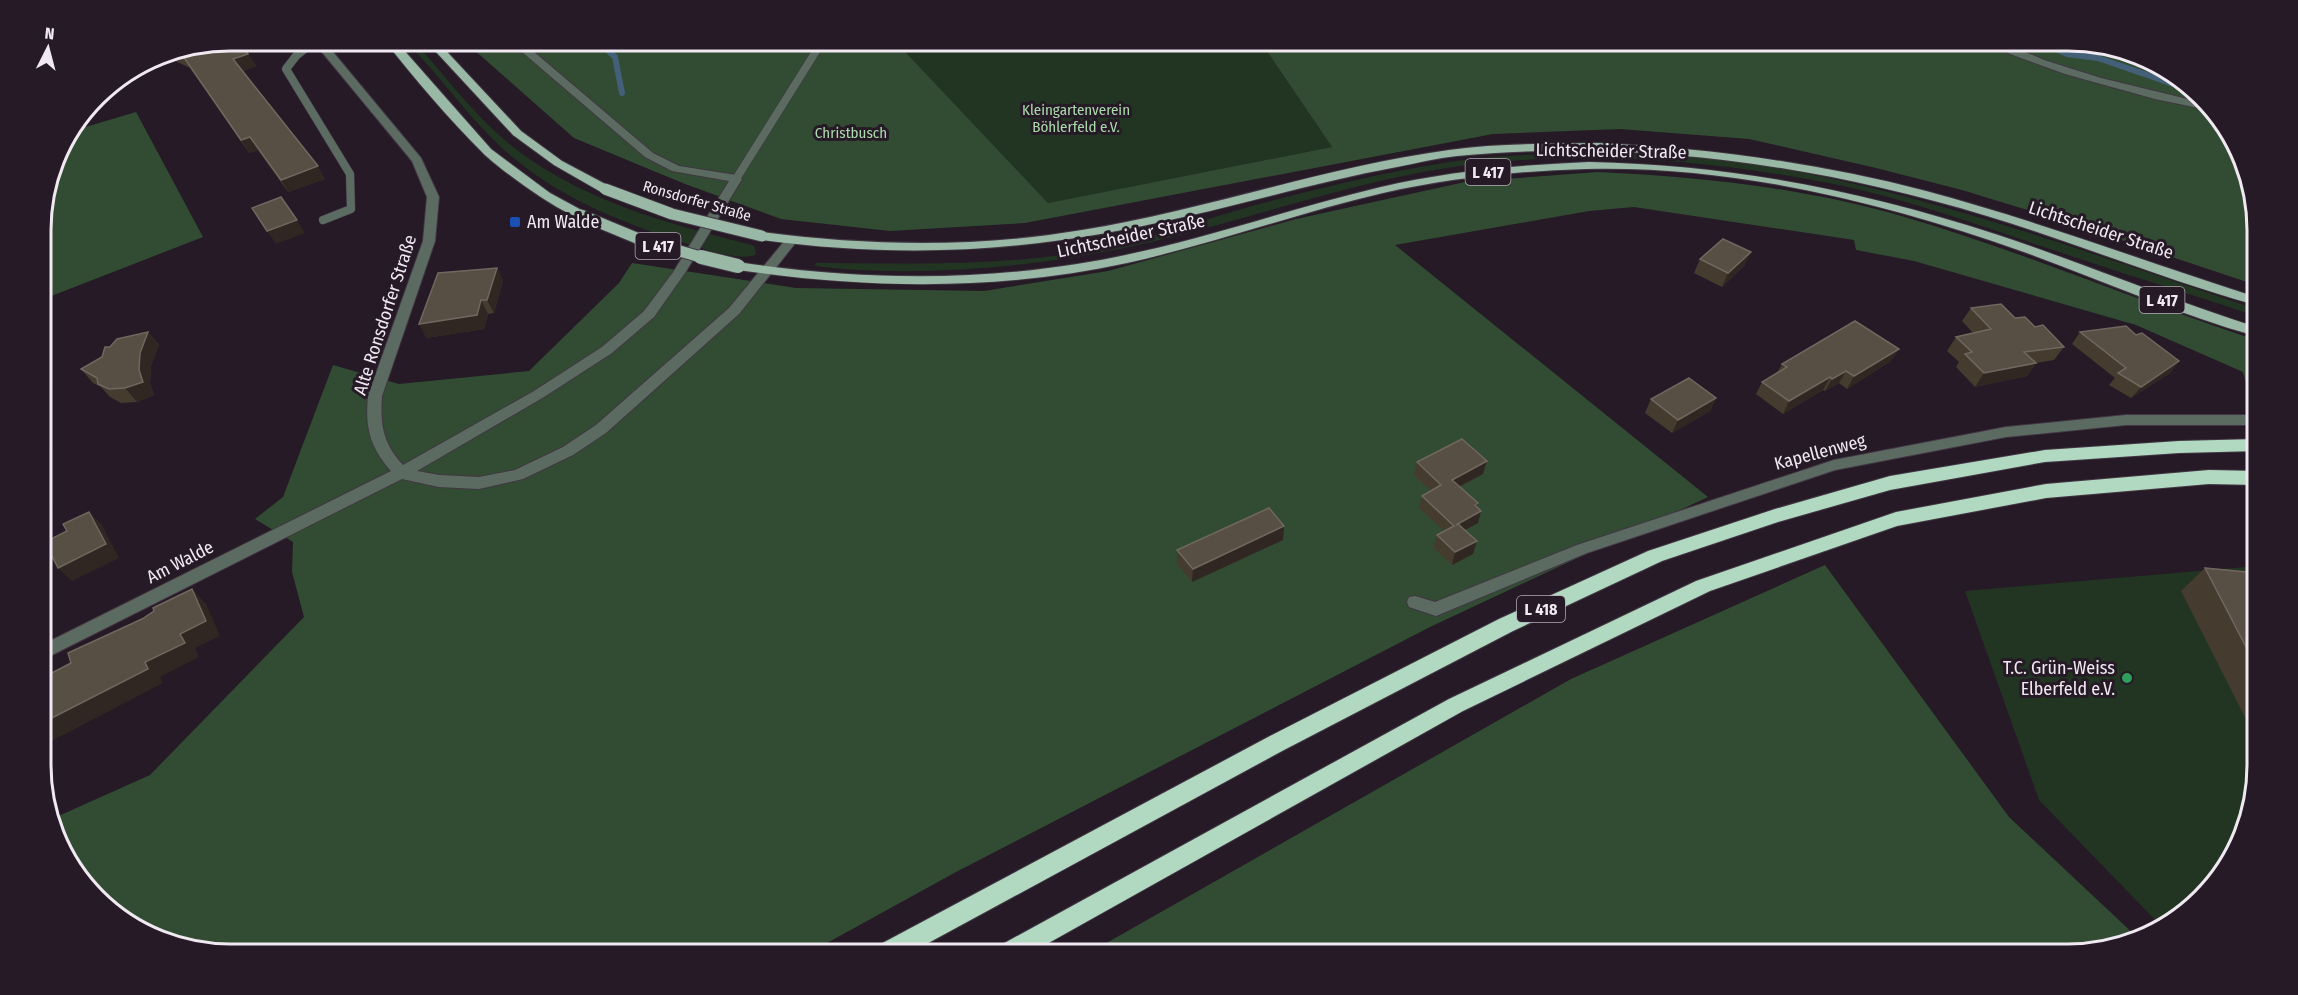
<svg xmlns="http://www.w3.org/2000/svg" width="2298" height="995" font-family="'Fira Sans Condensed',sans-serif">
	<rect width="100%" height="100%" fill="#251a26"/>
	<!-- green -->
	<g fill="#223522">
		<path d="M405,41H413L419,47C445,76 470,109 499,135C568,197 664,223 752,245L755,247L756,254C745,262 708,250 694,246C628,225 564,201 510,155C471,122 442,77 405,41Z"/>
		<path d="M895,41H1260L1332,147L1048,203Z"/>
		<path d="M1586,153C1648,154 1710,156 1772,167C1938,196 2097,256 2256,309V316C2191,294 2124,274 2059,252C1986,228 1914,201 1839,185C1723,162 1604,151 1485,163C1376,174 1274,212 1168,238C1059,265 927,280 815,266L816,263C914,263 1010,268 1106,247C1159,236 1211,217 1263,203C1332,185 1402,168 1472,159C1510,155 1548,154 1586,153Z"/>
		<path d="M2257,566V766L2243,837L2183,916L2162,927L2039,800L1965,591Z"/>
	</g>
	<!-- forest -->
	<g fill="#324c33">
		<path d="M464,41H895L1048,203L1332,147L1260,41H2068L2146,59L2219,115L2256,205V285L2064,221L1962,190L1876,168L1749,139L1620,129L1493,134L1025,223L890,231L781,219L685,184L574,138Z"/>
		<path d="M136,112L203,237L41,300V217L60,146L72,131Z"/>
		<path d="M1598,172C1703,177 1807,188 1908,218C2026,253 2140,302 2256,340V407H2252L2243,372L2136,325L1914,261L1856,250L1854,240L1634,207L1589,211L1395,245L1708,497L1430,627L956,872L807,954H230L158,940L80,881L54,818L150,775L304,617L292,572L293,542L255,519L283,497L333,365L399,384L529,371L619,283L632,263L796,288L984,291L1108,271L1296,219L1465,182Z"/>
		<path d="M1825,565L2009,817L2139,939L2130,944L2080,954H1087L1571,679Z"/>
	</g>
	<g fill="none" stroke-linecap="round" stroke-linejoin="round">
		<!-- stream -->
		<g stroke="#436078" stroke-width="6">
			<path d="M597,40L615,57L622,93"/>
			<path d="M2038,40L2067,54L2098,58L2182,87"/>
		</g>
		<!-- lane casing -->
		<g stroke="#423743" stroke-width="9">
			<g id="lane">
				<path d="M316,40L296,56L286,69L350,174L351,209L323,220"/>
				<path d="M736,179L823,40"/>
			</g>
		</g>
		<!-- street casing -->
		<g stroke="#423743" stroke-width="2">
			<g id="street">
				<path d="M312,40H323L421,158L439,197L435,241L382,396C380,425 383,443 403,465L534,391L602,347L644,311L674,271L729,181L672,171L645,157L508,40H520L653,153L679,166L736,175L742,179L685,273L654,317L612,353L544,397L417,471L439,475L479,477L515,470L563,447L596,425L729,308L787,238H795L797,241L739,314L606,433L573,455L523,479L479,489L439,487L402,479L42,660V645L391,471C370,447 365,428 368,396L423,241L427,197L412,161Z"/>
				<path d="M1984,40H1998L2044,60L2101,78L2204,103L2213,111L2155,99L2065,74L2010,54Z"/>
				<path d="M2126,415H2257V425H2126L2006,437L1835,470L1587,553L1436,616L1409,607L1407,602L1409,597L1415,596L1435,602L1577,545L1834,460L2006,427Z"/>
			</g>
		</g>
		<!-- primary casing -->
		<g stroke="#423743" stroke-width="2">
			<g id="primary">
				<path d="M384,40H395L491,149L550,193L585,212V218C569,221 495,166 482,152C448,118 414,78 384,40Z"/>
				<path d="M425,40H436L521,131L562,161L609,186V192H601L554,165L513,135Z"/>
				<path d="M1598,143C1709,148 1818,163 1926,191C2038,221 2146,262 2256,297V305C2165,280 2077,243 1987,216C1815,164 1636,139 1457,156C1437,158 1417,163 1397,167C1326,180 1258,200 1188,216C1040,251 913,260 762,240L756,236L762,232C869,246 975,248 1082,230C1205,210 1325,167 1449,150C1498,143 1548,144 1598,143Z"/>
				<path d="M1589,162C1731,165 1859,190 1995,234C2083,263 2168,299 2256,327V336C2176,314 2099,279 2021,251C1882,202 1733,165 1585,169C1517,171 1450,178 1383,193C1297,213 1213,244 1127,263C998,291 868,289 738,270L732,266L738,262C851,279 964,282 1077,264C1181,248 1280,211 1381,187C1449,171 1519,165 1589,162Z"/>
			</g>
		</g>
		<!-- highway casing -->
		<g stroke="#423743" stroke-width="2">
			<g id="highway">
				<path d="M2257,439V451L2179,453L2045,462L1890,490L1778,522L1662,561L1513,631L1284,750L908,954H873L877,946L1270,736L1499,619L1648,551L1775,509L1890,476L2045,450L2179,441Z"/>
				<path d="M2209,470L2257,471V485L2209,484L2046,498L1897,526L1710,591L1463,711L1029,954H995L999,946L1449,699L1696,581L1896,512L2046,484Z"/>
			</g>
		</g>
		<!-- lane -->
		<use href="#lane" stroke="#5c6b62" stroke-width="8"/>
		<!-- street -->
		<use href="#street" fill="#5c6b62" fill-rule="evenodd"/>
		<!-- primary -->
		<use href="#primary" fill="#99b9a6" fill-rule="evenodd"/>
		<!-- highway -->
		<use href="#highway" fill="#b1d8c1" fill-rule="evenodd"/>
		<!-- primary-bridge-far1 casing -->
		<g stroke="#423743" stroke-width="13" stroke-linecap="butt">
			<g id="primary-bridge-far1">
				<path d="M605,189L672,214L762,236"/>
				<path d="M581,215L639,239L707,259"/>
			</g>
		</g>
		<!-- primary-bridge casing -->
		<g stroke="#423743" stroke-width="16" stroke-linecap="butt">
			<path id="primary-bridge" d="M701,257L738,266"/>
		</g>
		<!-- primary-bridge-far1 -->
		<use href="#primary-bridge-far1" stroke="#99b9a6" stroke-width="11"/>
		<!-- primary-bridge -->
		<use href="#primary-bridge" stroke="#99b9a6" stroke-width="14"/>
	</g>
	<!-- wall -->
	<g fill="#453c2f">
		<path d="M230,40L248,54L256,66L243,71L325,179L288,192L258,150L249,153L190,68L173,60L169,53Z"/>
		<path d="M1700,259L1745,265L1722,287L1694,273Z"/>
		<path d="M497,268L503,281L494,313L488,314L484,329L426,338Z"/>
		<path d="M1971,308L2015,318L2035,327L2064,347L2054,360L2036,363L2027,376L1975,387L1956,367L1959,362L1947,351L1956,337L1973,333L1962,321Z"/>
		<path d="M148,332L159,345L151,366L150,384L154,395L137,402L121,403L110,397L101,387L93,383L81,369L102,357L110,347Z"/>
		<path d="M2080,332L2136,335L2179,361L2170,373L2131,398L2109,385L2115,378L2072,344Z"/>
		<path d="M1899,349L1891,361L1847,389L1839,383L1825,391L1823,390L1783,414L1756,394L1762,382L1777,373L1782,364Z"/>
		<path d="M1716,398L1710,411L1672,433L1645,413L1651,399Z"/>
		<path d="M1487,461L1483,474L1460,487L1478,503L1477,506L1481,511L1478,523L1465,530L1473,554L1452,565L1433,547L1437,535L1444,531L1419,508L1422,496L1431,491L1414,475L1417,462Z"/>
		<path d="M1284,526L1283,540L1192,582L1177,564V550Z"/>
		<path d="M2205,568L2257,573V724L2248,723L2181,591Z"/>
	</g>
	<!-- shaded-wall -->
	<g fill="#302722">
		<path d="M248,54L256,66L241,72L233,59Z"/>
		<path d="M250,137L258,150L249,153L241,140Z"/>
		<path d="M318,166L325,179L288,192L281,180Z"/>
		<path d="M297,220L305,233L276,244L267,231Z"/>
		<path d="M1751,252L1745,265L1722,287L1728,273Z"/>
		<path d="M497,268L503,281L494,313L487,300Z"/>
		<path d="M481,300L488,314L484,329L426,338L419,324Z"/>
		<path d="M148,332L159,345L151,366L150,384L154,395L137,402L125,388L139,370L140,353Z"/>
		<path d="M1899,349L1891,361L1847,389L1854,376Z"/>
		<path d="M2179,361L2170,373L2131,398L2141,387Z"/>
		<path d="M2036,363L2027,376L1975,387L1984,373Z"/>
		<path d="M1846,371L1839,383L1825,391L1832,379Z"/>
		<path d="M1830,377L1823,390L1783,414L1789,401Z"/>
		<path d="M1716,398L1710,411L1672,433L1678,420Z"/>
		<path d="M1487,461L1483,474L1449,492L1452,480Z"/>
		<path d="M1478,503L1474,514L1481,511L1478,523L1452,537L1456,525L1475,505Z"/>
		<path d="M89,512L102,525L119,558L72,581L58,568Z"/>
		<path d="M1284,526L1283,540L1192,582L1193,569Z"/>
		<path d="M1477,541L1473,554L1452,565L1455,552Z"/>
		<path d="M192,589L206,604L220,636L195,648L199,657L160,677L163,683L42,746V723L145,662L180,634Z"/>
	</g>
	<!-- building -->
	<g fill="#574f44" stroke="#70675f" stroke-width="1.5">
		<path d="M230,40H236L248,54L233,59L318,166L281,180L250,137L241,140L183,56L174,52Z"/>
		<path d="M281,197L297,220L267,231L252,208Z"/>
		<path d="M1723,239L1751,252L1728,273L1700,259Z"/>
		<path d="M497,268L487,300H481L477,315L419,324L438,273Z"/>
		<path d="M2001,304L2015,318L2025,317L2035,327L2043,325L2064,347L2024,352L2036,363L1984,373L1965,354L1972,352L1956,337L1991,329L1971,308Z"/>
		<path d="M1855,321L1899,349L1854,376L1846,371L1832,379L1830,377L1789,401L1762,382L1787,367L1782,364Z"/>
		<path d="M2126,326L2136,335L2142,333L2179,361L2141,387L2118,373L2126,368L2080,332Z"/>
		<path d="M148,332L140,353L139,370L143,382L125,388L109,389L98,384L97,378L81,369L102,357L105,347H110L117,339Z"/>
		<path d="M1689,378L1716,398L1678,420L1651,399Z"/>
		<path d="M1462,439L1487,461L1452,480L1478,503L1475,505L1481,511L1456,525L1458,524L1477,541L1455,552L1437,535L1454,526L1422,496L1441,485L1417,462Z"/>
		<path d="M1269,508L1284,526L1193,569L1177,550Z"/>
		<path d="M89,512L106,544L58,568L45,542L67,531L63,524Z"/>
		<path d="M2205,568L2257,573V668Z"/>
		<path d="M192,589L206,621L180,634L185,643L145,662L148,669L42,723V678L71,663L68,653L142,619L154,611L153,608Z"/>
	</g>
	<!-- markers -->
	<rect fill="#1a4fb4" stroke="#251a26" stroke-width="2" x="509" y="216" width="12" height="12" rx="3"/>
	<circle fill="#2e9e5b" stroke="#251a26" stroke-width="2" cx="2127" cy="678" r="6"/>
	<g text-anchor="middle" stroke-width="6" stroke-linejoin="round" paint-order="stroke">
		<!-- far-park labels -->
		<g font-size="15" fill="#abdbac" stroke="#251a26">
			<text x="1076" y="115">Kleingartenverein<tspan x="1076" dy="17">Böhlerfeld e.V.</tspan></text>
			<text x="851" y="138">Christbusch</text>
		</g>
		<!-- far-street labels -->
		<g font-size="15" fill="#f1e9f2" stroke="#251a26">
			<text transform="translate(697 201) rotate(16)" y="5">Ronsdorfer Straße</text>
		</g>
		<!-- shield labels -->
		<g fill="#251a26" stroke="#b4abb5" stroke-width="1.5">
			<rect x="1465.5" y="159" width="45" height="26" rx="4.5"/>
			<rect x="635.5" y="233" width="45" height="26" rx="4.5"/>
			<rect x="2139.5" y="287" width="45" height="26" rx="4.5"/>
			<rect x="1517" y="596" width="48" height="26" rx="4.5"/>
		</g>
		<g font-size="16" font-weight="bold" fill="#f1e9f2">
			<text x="1488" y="178">L 417</text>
			<text x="658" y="252">L 417</text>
			<text x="2162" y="306">L 417</text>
			<text x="1541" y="615">L 418</text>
		</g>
		<!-- street labels -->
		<g font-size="18" fill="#f1e9f2" stroke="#251a26">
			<text transform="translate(1611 151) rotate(1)" y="6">Lichtscheider Straße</text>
			<text transform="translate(2101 230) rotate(18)" y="6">Lichtscheider Straße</text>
			<text transform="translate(1131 236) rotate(-12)" y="6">Lichtscheider Straße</text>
			<text transform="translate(385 315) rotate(-72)" y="6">Alte Ronsdorfer Straße</text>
			<text transform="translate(1820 452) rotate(-15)" y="6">Kapellenweg</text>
			<text transform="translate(180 562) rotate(-27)" y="6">Am Walde</text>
		</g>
		<!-- poi labels -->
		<g font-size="18" fill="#f1e9f2" stroke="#251a26" text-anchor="start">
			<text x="527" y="228">Am Walde</text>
			<text x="2115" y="674" text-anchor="end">T.C. Grün-Weiss<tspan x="2115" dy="21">Elberfeld e.V.</tspan></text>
		</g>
	</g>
	<!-- crop -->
	<path d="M0 0H2298V995H0ZM230 51H2068A179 179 0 0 1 2247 230V765A179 179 0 0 1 2068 944H230A179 179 0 0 1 51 765V230A179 179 0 0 1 230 51Z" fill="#251a26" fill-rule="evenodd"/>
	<path fill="none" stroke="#f1e9f2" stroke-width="3" d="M230 51H2068A179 179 0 0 1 2247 230V765A179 179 0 0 1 2068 944H230A179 179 0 0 1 51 765V230A179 179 0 0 1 230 51Z"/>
	<!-- north arrow -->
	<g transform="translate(48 48) rotate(6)" stroke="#251a26" stroke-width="4.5" paint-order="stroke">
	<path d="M0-4.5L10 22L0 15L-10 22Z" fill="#f1e9f2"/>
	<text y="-9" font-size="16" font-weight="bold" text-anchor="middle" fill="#f1e9f2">N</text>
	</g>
</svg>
